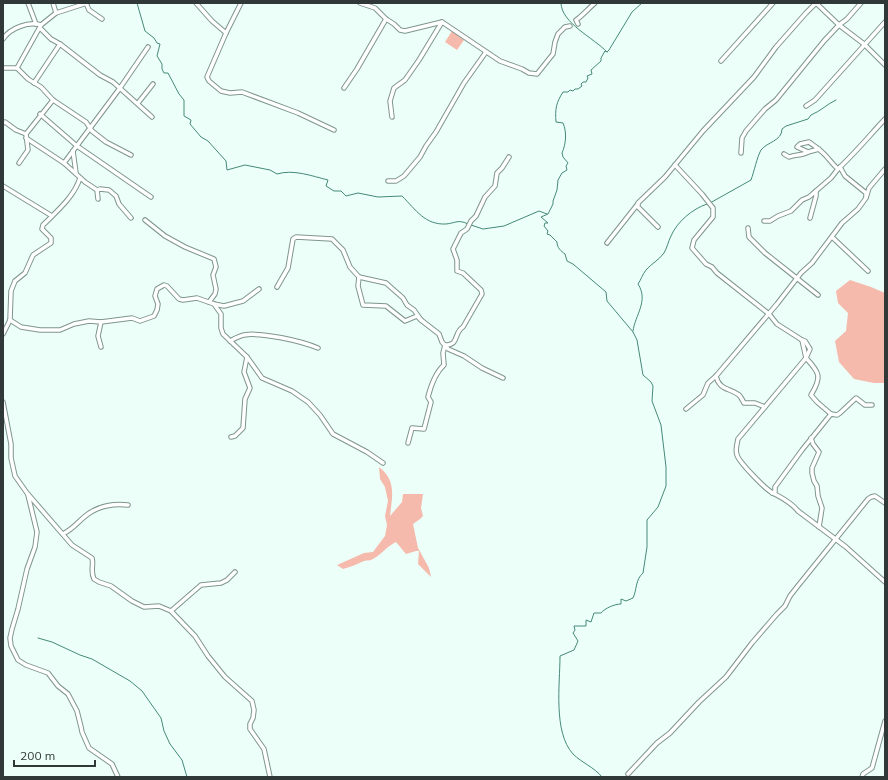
<svg xmlns="http://www.w3.org/2000/svg" width="888" height="780" font-family="Mulish,sans-serif">
	<rect width="100%" height="100%" fill="#ecfff9"/>
	<!-- green -->
	<g fill="#f5baac">
		<path d="M452,31L464,40L457,50L445,42Z"/>
		<path d="M850,280L871,287L885,293V383H874L854,379L839,362L835,341L846,331L848,313L838,303L836,291Z"/>
		<path d="M379,467C397,481 392,497 390,516L402,502L403,494H423L421,508L423,516L420,519L413,524L418,548L429,568L431,577L418,564L419,551H416L406,554L396,542C387,546 382,554 373,559C370,561 367,560 364,561C357,564 351,567 343,569L337,565L364,553L373,552L385,536L387,525L385,516L388,501L385,487L380,479Z"/>
	</g>
	<g fill="none" stroke-linecap="round" stroke-linejoin="round">
		<!-- stream -->
		<g stroke="#468a7a" stroke-width="1">
			<path d="M137,3L145,31L154,38L157,43L160,44L157,56L162,64V69L164,73H168L179,94L184,100V116L191,120L190,124L201,137L208,141L226,161L227,170L245,165L270,170L277,174C293,169 312,176 328,180L326,186L334,191H341L346,196L358,193L378,197L402,196C416,210 425,225 446,224C456,223 458,219 468,224"/>
			<path d="M561,3C561,23 594,38 607,52"/>
			<path d="M710,203L751,180C754,172 757,157 761,150C767,142 782,141 782,129L786,126L808,119L811,115C821,111 827,104 836,100"/>
			<path d="M471,225L483,229L504,226L539,211L547,214"/>
			<path d="M633,331C635,315 649,301 638,284C641,280 642,275 646,270C651,264 659,260 664,253C667,248 668,242 671,236C677,222 692,209 707,204"/>
			<path d="M38,638L52,642L80,655L92,659L130,681L142,691L161,718L164,731L170,744L182,760L187,777"/>
			<path d="M602,777C594,767 582,763 573,754C553,732 560,684 560,656L574,650L578,641L573,633L575,630L574,626H586V620L591,622L594,613H601C605,608 615,604 621,604V599L626,601L633,598C637,590 635,580 643,573L647,547V520L658,507L666,486V467L661,425L652,401L653,386L651,382L643,375L637,340L633,332L607,301L606,292L573,264L567,261L565,254C561,251 557,248 557,242L550,235L547,234L548,231L544,226L545,223H548L541,217L548,214L553,204V201L557,190L558,180L562,173L567,170L566,166L568,163L563,157L562,153C566,144 567,132 563,123L556,122C555,109 556,103 563,92H568L570,90L573,91L575,89H578L582,86L581,84L583,82H586L588,78L587,76L592,74L591,70L601,61V58L605,51L607,52L609,50L632,12L642,3"/>
		</g>
		<!-- minor casing -->
		<g stroke="#80958f" stroke-width="5.5">
			<g id="minor">
				<path d="M28,3L36,24"/>
				<path d="M86,3L89,10L102,19"/>
				<path d="M196,3L212,21L226,33"/>
				<path d="M241,3L226,33L207,77L209,81L221,91L230,93L242,92L298,113L334,130"/>
				<path d="M360,3L375,8L386,19L394,24L400,30L405,31L442,22L500,61L522,69L529,73L537,74L553,54L555,42L558,34L565,27L570,26"/>
				<path d="M816,3L839,25L864,44L885,65"/>
				<path d="M56,13L87,3"/>
				<path d="M578,24L576,20C580,18 590,7 595,3"/>
				<path d="M40,28L51,39L60,44L100,75L113,82L152,117"/>
				<path d="M3,39C10,28 29,21 41,25"/>
				<path d="M721,61L773,3"/>
				<path d="M3,68H17L41,25L56,13L53,3"/>
				<path d="M17,68L28,79L41,87L53,100L86,122L92,131L106,142L131,155"/>
				<path d="M34,83L60,44"/>
				<path d="M344,88L357,69L386,19"/>
				<path d="M138,103L153,84"/>
				<path d="M806,106L815,100L885,22"/>
				<path d="M40,114L77,146L151,197"/>
				<path d="M392,117L390,101L394,88L405,80L419,60L442,22"/>
				<path d="M3,123L5,122L16,130L26,134"/>
				<path d="M26,138L64,163L85,182L97,190L98,199"/>
				<path d="M819,149L808,152L797,147L800,144L809,142C813,145 818,148 822,152C828,157 832,164 838,169"/>
				<path d="M73,151L76,173"/>
				<path d="M741,153L742,138L746,131L765,109L776,100L824,41L839,25L847,19L861,3"/>
				<path d="M784,154L789,157C796,154 802,156 808,152"/>
				<path d="M19,163L28,150L26,134L53,100"/>
				<path d="M64,163L120,88L148,47"/>
				<path d="M675,165L702,194L713,208V217L694,240L692,248L706,264L712,267L717,273L769,314L777,324L802,340L806,358L738,439C737,444 735,450 737,455C739,462 766,490 773,493C782,498 791,502 798,511L846,547L885,582"/>
				<path d="M840,167L845,176L866,193V197"/>
				<path d="M388,181H396L404,176L420,157L426,146L436,132L464,83L486,52"/>
				<path d="M3,186L52,216"/>
				<path d="M97,190L100,189L109,190L116,196L119,204L131,218"/>
				<path d="M810,218L816,196V191"/>
				<path d="M145,220L165,236L185,247L214,259L216,267L213,275L216,289L215,294L209,302"/>
				<path d="M764,221H770L778,216L791,211L802,200L809,197L831,178L838,169L840,167C856,152 870,135 885,119"/>
				<path d="M658,227L638,207V203L665,177L703,131L754,77L776,47L806,13L816,3"/>
				<path d="M748,228L749,237L765,253L818,295"/>
				<path d="M832,237L868,271"/>
				<path d="M607,243L637,205"/>
				<path d="M359,277L386,283L403,298L407,305L414,310L421,320L439,334L442,342L448,349L464,356L482,368L503,378"/>
				<path d="M277,287L288,268L293,239L296,237L332,239L343,250L350,267L359,277L358,286L363,305L386,306L405,321L417,316L421,320"/>
				<path d="M214,304L221,314V328L223,334L247,357L262,378L292,391L308,402L320,415L333,434L367,452L383,463"/>
				<path d="M10,320L21,327L40,330H60L74,324L89,321L101,322L132,318L140,321L154,316L157,310L158,304L155,296L157,289L164,285L167,286L179,299L183,300L197,298L214,304L224,306L243,301L259,289"/>
				<path d="M3,334L10,320L11,291L15,281L25,273L33,255L51,243V238L42,229L43,225C57,211 74,197 80,178"/>
				<path d="M802,340L805,341L810,349L806,358C820,373 822,377 811,395L817,402L831,414"/>
				<path d="M230,341C234,339 239,336 244,335C262,332 301,341 318,348"/>
				<path d="M101,347L98,336L101,322"/>
				<path d="M716,376C719,390 730,388 739,395C741,397 743,401 744,403H755L765,407"/>
				<path d="M3,402L11,444V458L15,476L27,493L72,545L92,558C94,565 90,571 94,579L99,582L111,586L132,601L144,607L159,606L171,611L201,585L221,583L227,580L235,572"/>
				<path d="M686,409L703,395L708,383L716,376L777,304L801,273L812,263L842,223L858,209L866,198L869,188L885,169"/>
				<path d="M231,437L235,436L243,428L245,399L250,388L244,372L247,357"/>
				<path d="M811,438L813,444L819,452L812,468V473L814,481L817,486L818,496L822,508L819,527"/>
				<path d="M408,443L412,428L424,429L431,402L428,397C431,385 435,373 444,365L443,353L445,345C460,345 453,333 463,327L482,294L481,290L463,273L457,271V260L453,249L461,233L467,229L471,221L476,216L485,197L495,186L497,173L502,168L509,157"/>
				<path d="M772,493L775,492V487L802,450L831,414L837,415L840,413L856,398L865,405H872"/>
				<path d="M28,495L37,532L35,547L27,569L18,609L12,629L10,638L11,646L18,660L26,665L48,673L58,686L68,694L77,711L81,727L82,732L89,748L112,764L118,777"/>
				<path d="M63,534C75,528 78,521 88,514C99,506 115,503 128,505"/>
				<path d="M171,611L195,636L208,656L225,677L252,701L254,710L253,718L250,724V729L264,749L270,777"/>
				<path d="M628,774L657,743L670,733L699,702L726,677L752,643L777,614L785,606L790,596L797,587L868,499L871,497L875,496L885,503"/>
				<path d="M862,777L863,774L872,768L885,721"/>
			</g>
		</g>
		<!-- minor -->
		<use href="#minor" stroke="#fff" stroke-width="3.5"/>
	</g>
	<!-- border -->
	<rect width="888" height="780" fill="none" stroke="#303937" stroke-width="8"/>
	<!-- scale -->
	<path d="M14 760v6h81v-6" fill="none" stroke="#303937" stroke-width="2"/>
	<text x="20" y="760" font-size="12" fill="#303937" stroke="#ecfff9" stroke-width="3" paint-order="stroke">200 m</text>
</svg>
